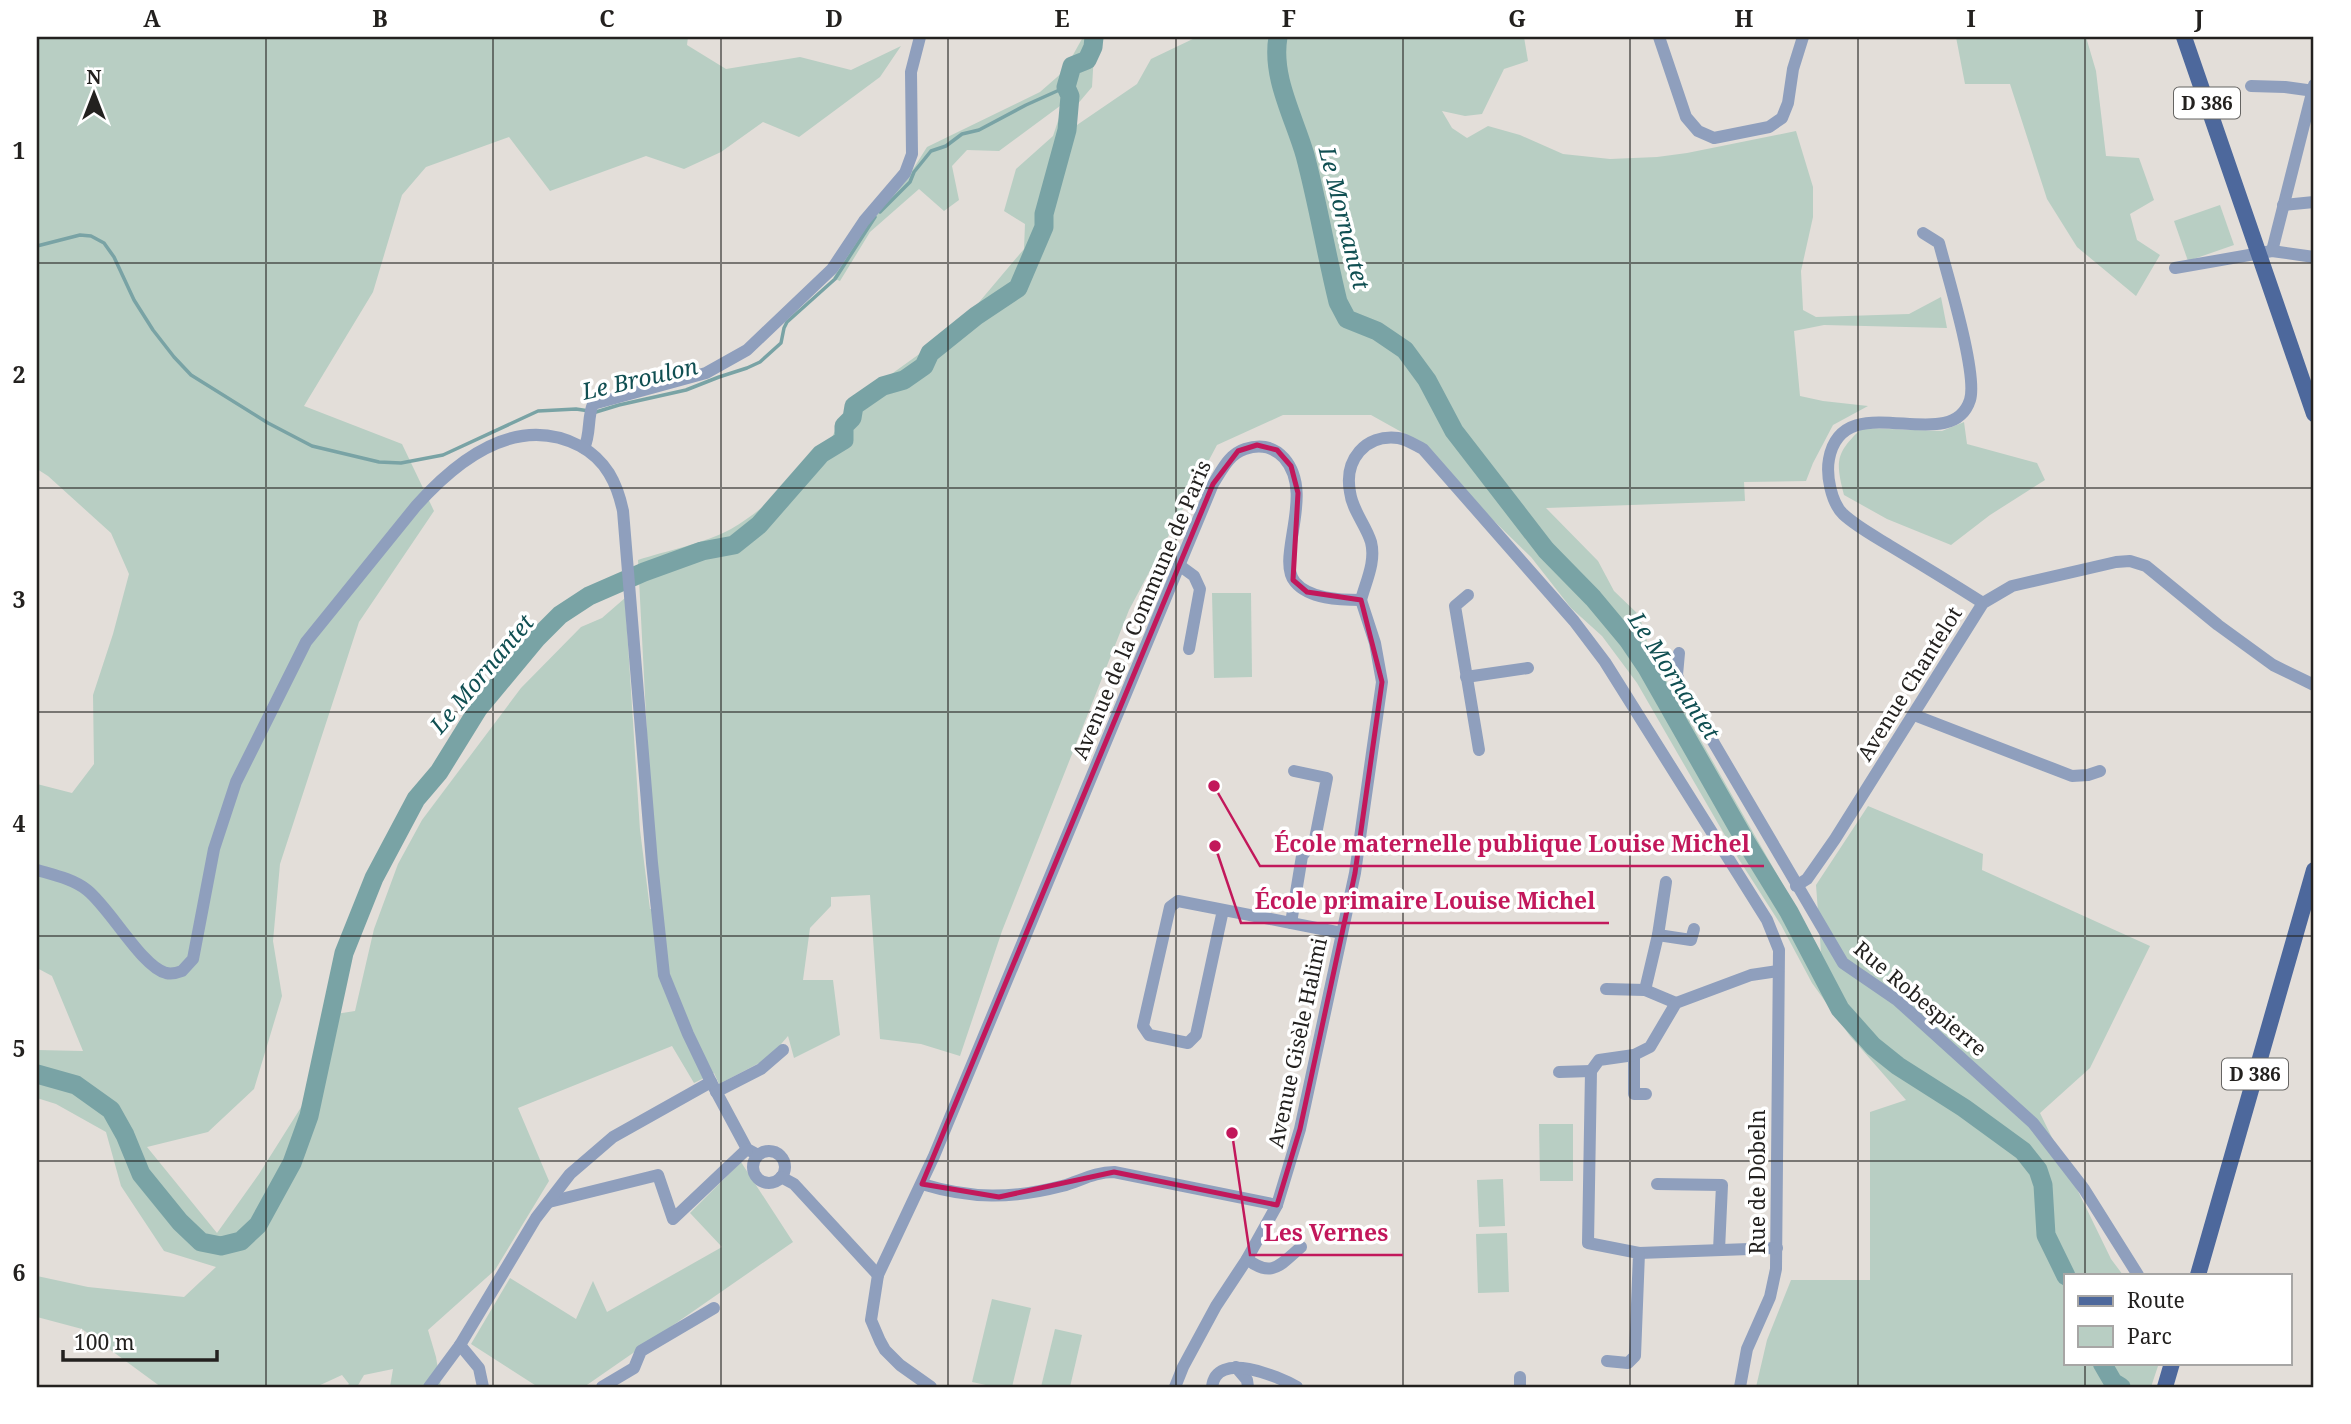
<svg xmlns="http://www.w3.org/2000/svg" width="2351" height="1424" font-family="'Noto Serif',serif">
	<rect width="100%" height="100%" fill="#e3ded9"/>
	<!-- green -->
	<g fill="#b8cec3">
		<path d="M37,37H688L687,45L726,69L800,57L851,70L901,46L880,77L799,137L763,122L721,152L684,169L646,156L550,191L509,137L426,167L402,195L373,292L304,406L402,444L434,511L359,622L280,864L273,941L282,996L254,1089L208,1132L147,1147L217,1233L259,1174L305,1101L323,1016L355,1011L374,929L398,864L422,820L521,688L581,627L602,618L625,598L640,830L650,909H656L638,560C665,551 706,543 731,529C771,506 801,470 832,437L838,425L858,398L943,337L975,307L1024,249L1025,224L1004,211L1016,169L1053,136L1064,103L999,151L967,150L952,166L959,200L944,211L919,189L870,232L840,281L833,278L867,222L905,182L927,147L1040,92L1064,71L1083,37H1105L1094,53L1092,87L1076,106L1074,127L1137,84L1151,59L1197,37H1524L1528,61L1504,69L1482,114L1465,116L1442,111L1452,128L1467,138L1488,126L1520,135L1563,154L1610,159L1657,157L1687,153L1796,131L1813,187V217L1801,271L1803,310L1816,317L1909,314L1941,297L1947,328L1824,325L1794,331L1800,396L1823,401L1868,406L1833,425L1813,463L1806,481L1744,482L1745,501L1546,508L1598,561L1614,591L1639,615L1650,651L1821,952L1816,885L1868,806L1983,854L1982,870L2150,946L2090,1068L2040,1113L2111,1259L2123,1275H2066V1363H2159L2151,1387H1756L1767,1340L1791,1280H1870V1112L1906,1100L1850,1036L1812,983L1781,925L1738,858L1637,683L1602,636L1571,608L1531,557L1492,519L1423,444L1371,415H1283L1217,445L1129,610L1002,931L960,1056L921,1044L880,1039L870,895L831,897V906L810,928L803,980H833L840,1035L794,1058L788,1036L769,1058L719,1084L714,1073L694,1083L672,1046L518,1108L549,1181L495,1270L428,1330L436,1357L441,1387H390L393,1369L364,1375L357,1387H346L349,1384L342,1375L316,1387H161L82,1329L37,1317V1276L88,1287L184,1297L216,1267L164,1251L121,1186L106,1132L56,1104L37,1098V1050L83,1051L52,976L37,968V784L72,793L94,764L93,695L113,634L129,574L111,533L48,476L37,469Z"/>
		<path d="M1956,37H2086L2096,71L2106,156L2139,158L2154,200L2130,214L2137,240L2160,255L2136,296L2077,247L2047,199L2010,84H1965Z"/>
		<path d="M2220,205L2234,245L2188,261L2174,221Z"/>
		<path d="M1964,422L1967,444L2037,463L2045,480L1990,515L1951,545L1887,519L1844,495C1835,460 1836,453 1862,428L1942,431Z"/>
		<path d="M1212,593H1251L1252,677L1214,678Z"/>
		<path d="M1539,1124H1573V1181H1540Z"/>
		<path d="M741,1162L793,1242L584,1387H538L471,1344L510,1278L576,1319L593,1281L607,1312L722,1247L690,1213Z"/>
		<path d="M1503,1179L1505,1226L1479,1227L1477,1180Z"/>
		<path d="M1507,1233L1509,1292L1478,1293L1476,1234Z"/>
		<path d="M992,1299L1031,1308L1012,1387H995L972,1382Z"/>
		<path d="M1055,1329L1082,1335L1070,1387H1041Z"/>
	</g>
	<g fill="none" stroke-linecap="round" stroke-linejoin="round">
		<!-- stream -->
		<g stroke="#79a3a5" stroke-width="3.5">
			<path d="M880,212L910,182L914,172L931,151L946,146L962,134L979,130L1026,105L1066,87"/>
			<path d="M37,246L80,235L91,236L104,243L114,257L134,300L153,330L174,357L191,375L268,423L312,446L379,462L401,463L443,455L538,411L576,409L596,412L619,405L686,390L719,377L747,368L760,362L781,343L784,328L787,322L835,279L875,217"/>
		</g>
		<!-- river -->
		<g stroke="#79a3a5" stroke-width="19">
			<path d="M1278,37C1271,77 1294,117 1305,155C1318,204 1326,253 1338,302L1347,319L1377,331L1405,350L1427,380L1454,431L1546,550L1593,598L1628,640L1647,668L1746,842L1789,912L1840,1009L1873,1046L1898,1066L1964,1108L2023,1151L2038,1170L2043,1185L2046,1235L2066,1276"/>
			<path d="M37,1074L76,1085L111,1110L125,1135L141,1174L180,1222L201,1242L221,1246L241,1241L258,1225L292,1163L309,1116L344,953L374,878L416,799L439,772L478,709L537,638L560,615L589,596L644,572L702,551L734,545L759,525L821,454L844,440V426L852,418L854,406L883,386L904,380L924,366L930,353L976,316L1018,288L1044,227V214L1067,130L1070,96L1066,87L1072,66L1087,60L1093,47L1094,37"/>
			<path d="M2102,1363L2113,1382L2121,1387"/>
		</g>
		<!-- minor -->
		<g stroke="#8f9fbd" stroke-width="12">
			<path d="M1659,37L1686,117L1698,131L1714,138L1769,127L1782,118L1788,103L1793,69L1803,37"/>
			<path d="M2251,86L2285,87L2314,91"/>
			<path d="M2283,205L2314,202"/>
			<path d="M1923,233L1939,243C1947,274 1978,374 1970,400C1951,459 1843,383 1829,459C1826,475 1831,502 1843,514C1857,527 1876,537 1892,547C1922,565 1953,584 1983,603"/>
			<path d="M2272,251L2314,85"/>
			<path d="M2175,268L2272,251L2314,257"/>
			<path d="M584,448C591,434 587,418 593,404L706,373L747,350L832,269L864,221L905,173L912,154L911,72L920,37"/>
			<path d="M1179,565L1194,576L1200,589L1189,649"/>
			<path d="M1468,595L1455,606L1479,750"/>
			<path d="M1361,600C1366,581 1376,562 1371,542C1366,525 1352,510 1350,492C1344,460 1365,434 1398,438C1406,439 1415,445 1423,449L1574,621L1605,662L1767,920L1779,950L1776,1269L1770,1297L1747,1349L1740,1387"/>
			<path d="M1679,653L1677,675L1681,687L1843,963L1897,1000L2033,1123L2084,1189L2138,1275"/>
			<path d="M1466,677L1528,668"/>
			<path d="M1914,715L2072,776L2088,775L2100,771"/>
			<path d="M37,870C54,875 73,879 87,890C110,908 142,967 166,973C171,974 177,973 182,971L193,959L214,849L236,782L306,642L416,506C457,460 516,413 580,446C606,460 617,483 623,511L652,863L664,975L688,1034L711,1082L747,1149L758,1155"/>
			<path d="M1796,886L1807,879L1835,839L1983,603L2012,586L2116,562L2130,561L2146,566L2218,625L2273,665L2314,685"/>
			<path d="M1223,910L1196,1035L1188,1043L1149,1035L1143,1026L1170,907L1178,901L1342,933"/>
			<path d="M1291,923L1302,856L1315,839L1327,778L1294,771"/>
			<path d="M1658,935L1691,940L1694,929"/>
			<path d="M1606,989L1645,990L1676,1003"/>
			<path d="M1645,990L1658,935L1666,882"/>
			<path d="M1634,1055V1094H1646"/>
			<path d="M1559,1072L1591,1071"/>
			<path d="M716,1092L761,1069L783,1050"/>
			<circle cx="769" cy="1167" r="16"/>
			<path d="M781,1177L794,1184L878,1275"/>
			<path d="M922,1184C971,1199 1012,1199 1062,1186C1080,1181 1095,1172 1114,1172L1277,1205"/>
			<path d="M1657,1184L1722,1185L1719,1250"/>
			<path d="M549,1202L658,1175L673,1219L747,1149"/>
			<path d="M1639,1253L1777,1248"/>
			<path d="M1247,1259C1272,1279 1281,1264 1301,1247"/>
			<path d="M460,1345L479,1368L483,1387"/>
			<path d="M1607,1361L1628,1363L1635,1356L1639,1253L1588,1243L1591,1071L1599,1060L1634,1055L1650,1047L1676,1003L1751,975L1778,971"/>
			<path d="M1236,1367L1247,1380L1248,1387"/>
			<path d="M1520,1377V1387"/>
			<path d="M429,1387L460,1345L536,1218L570,1174L613,1137L711,1082"/>
			<path d="M602,1387L634,1368L641,1351L714,1308"/>
			<path d="M931,1387L900,1365L885,1350L880,1341L871,1320L878,1275L934,1156L1213,484C1222,470 1229,454 1245,449C1260,444 1273,446 1284,458C1316,494 1275,558 1295,582C1309,599 1340,600 1361,600"/>
			<path d="M1175,1387L1183,1367L1216,1306L1247,1259L1277,1205L1300,1129L1355,873L1382,682L1375,643L1361,600"/>
			<path d="M1212,1387C1216,1350 1278,1376 1297,1387"/>
		</g>
		<!-- major -->
		<g stroke="#4d689c" stroke-width="16">
			<path d="M2184,37L2314,414"/>
			<path d="M2198,1275L2314,870"/>
			<path d="M2165,1387L2172,1363"/>
		</g>
	</g>
	<!-- marked area -->
	<path fill="none" stroke="#c2185b" stroke-width="5" stroke-linejoin="round" d="M1257,445L1277,450L1291,466L1298,493L1293,580L1307,592L1361,600L1382,682L1355,873L1300,1129L1277,1205L1114,1172L999,1197L922,1184L1213,484L1238,451Z"/>
	<!-- grid -->
	<path fill="none" stroke="#23211f" stroke-width="2" stroke-opacity="0.55" d="M266,37V1387M493,37V1387M721,37V1387M948,37V1387M1176,37V1387M1403,37V1387M1630,37V1387M1858,37V1387M2085,37V1275M37,263H2314M37,488H2314M37,712H2314M37,936H2314M37,1161H2314M2085,1363V1387"/>
	<g text-anchor="middle" stroke-width="7" stroke-linejoin="round" paint-order="stroke">
		<!-- shield labels -->
		<g fill="#fff" stroke="#656462" stroke-width="2">
			<rect x="2174" y="87.5" width="66" height="31" rx="5"/>
			<rect x="2222" y="1058.5" width="66" height="31" rx="5"/>
		</g>
		<g font-size="19" font-weight="bold" fill="#23211f">
			<text x="2207" y="110">D 386</text>
			<text x="2255" y="1081">D 386</text>
		</g>
		<!-- street labels -->
		<g font-size="21" fill="#23211f" stroke="#fff">
			<text transform="translate(1142 610) rotate(-67)" y="7">Avenue de la Commune de Paris</text>
			<text transform="translate(1910 684) rotate(-58)" y="7">Avenue Chantelot</text>
			<text transform="translate(1920 999) rotate(40)" y="7">Rue Robespierre</text>
			<text transform="translate(1298 1043) rotate(-78)" y="7">Avenue Gisèle Halimi</text>
			<text transform="translate(1758 1182) rotate(-90)" y="7">Rue de Dobeln</text>
		</g>
		<!-- water labels -->
		<g font-size="23" font-style="italic" fill="#104f52" stroke="#fff">
			<text transform="translate(1344 218) rotate(76)" y="8">Le Mornantet</text>
			<text transform="translate(640 379) rotate(-13)" y="8">Le Broulon</text>
			<text transform="translate(482 674) rotate(-50)" y="8">Le Mornantet</text>
			<text transform="translate(1674 676) rotate(57)" y="8">Le Mornantet</text>
		</g>
	</g>
	<!-- callouts -->
	<path fill="none" stroke="#c2185b" stroke-width="2.5" d="M1214 786L1260 866H1764M1215 846L1241 923H1609M1232 1133L1250 1255H1403"/>
	<g fill="#c2185b" stroke="#fff" stroke-width="2.5">
		<circle cx="1214" cy="786" r="7"/>
		<circle cx="1215" cy="846" r="7"/>
		<circle cx="1232" cy="1133" r="7"/>
	</g>
	<g font-size="23" text-anchor="middle" font-weight="bold" fill="#c2185b" stroke="#fff" stroke-width="7" stroke-linejoin="round" paint-order="stroke">
		<text x="1512" y="852">École maternelle publique Louise Michel</text>
		<text x="1425" y="909">École primaire Louise Michel</text>
		<text x="1326" y="1241">Les Vernes</text>
	</g>
	<!-- border -->
	<rect width="2351" height="1424" fill="none" stroke="#ffffff" stroke-width="77"/>
	<!-- legend -->
	<rect x="2064" y="1274" width="228" height="91" fill="#ffffff" stroke="#a7a6a5" stroke-width="2"/>
	<rect x="2078" y="1296" width="35" height="10" fill="#4d689c" stroke="#a7a6a5" stroke-width="2"/>
	<text x="2127" y="1308" font-size="21" fill="#23211f">Route</text>
	<rect x="2078" y="1326" width="35" height="21" fill="#b8cec3" stroke="#a7a6a5" stroke-width="2"/>
	<text x="2127" y="1344" font-size="21" fill="#23211f">Parc</text>
	<!-- north arrow -->
	<g transform="translate(94 94)" stroke="#ffffff" stroke-width="5" paint-order="stroke">
	<path d="M0-5L12 26L0 18L-12 26Z" fill="#23211f"/>
	<text y="-10" font-size="19" font-weight="bold" text-anchor="middle" fill="#23211f">N</text>
	</g>
	<!-- scale -->
	<path d="M63 1350v10h154v-10" fill="none" stroke="#23211f" stroke-width="3.5"/>
	<text x="74" y="1350" font-size="21" fill="#23211f" stroke="#ffffff" stroke-width="5" paint-order="stroke">100 m</text>
	<rect x="38" y="38" width="2274" height="1348" fill="none" stroke="#23211f" stroke-width="2.5"/>
	<g font-size="23" text-anchor="middle" font-weight="bold" fill="#23211f">
		<text x="152" y="27">A</text>
		<text x="380" y="27">B</text>
		<text x="607" y="27">C</text>
		<text x="834" y="27">D</text>
		<text x="1062" y="27">E</text>
		<text x="1289" y="27">F</text>
		<text x="1517" y="27">G</text>
		<text x="1744" y="27">H</text>
		<text x="1971" y="27">I</text>
		<text x="2199" y="27">J</text>
		<text x="19" y="159">1</text>
		<text x="19" y="383">2</text>
		<text x="19" y="608">3</text>
		<text x="19" y="832">4</text>
		<text x="19" y="1057">5</text>
		<text x="19" y="1281">6</text>
	</g>
</svg>
